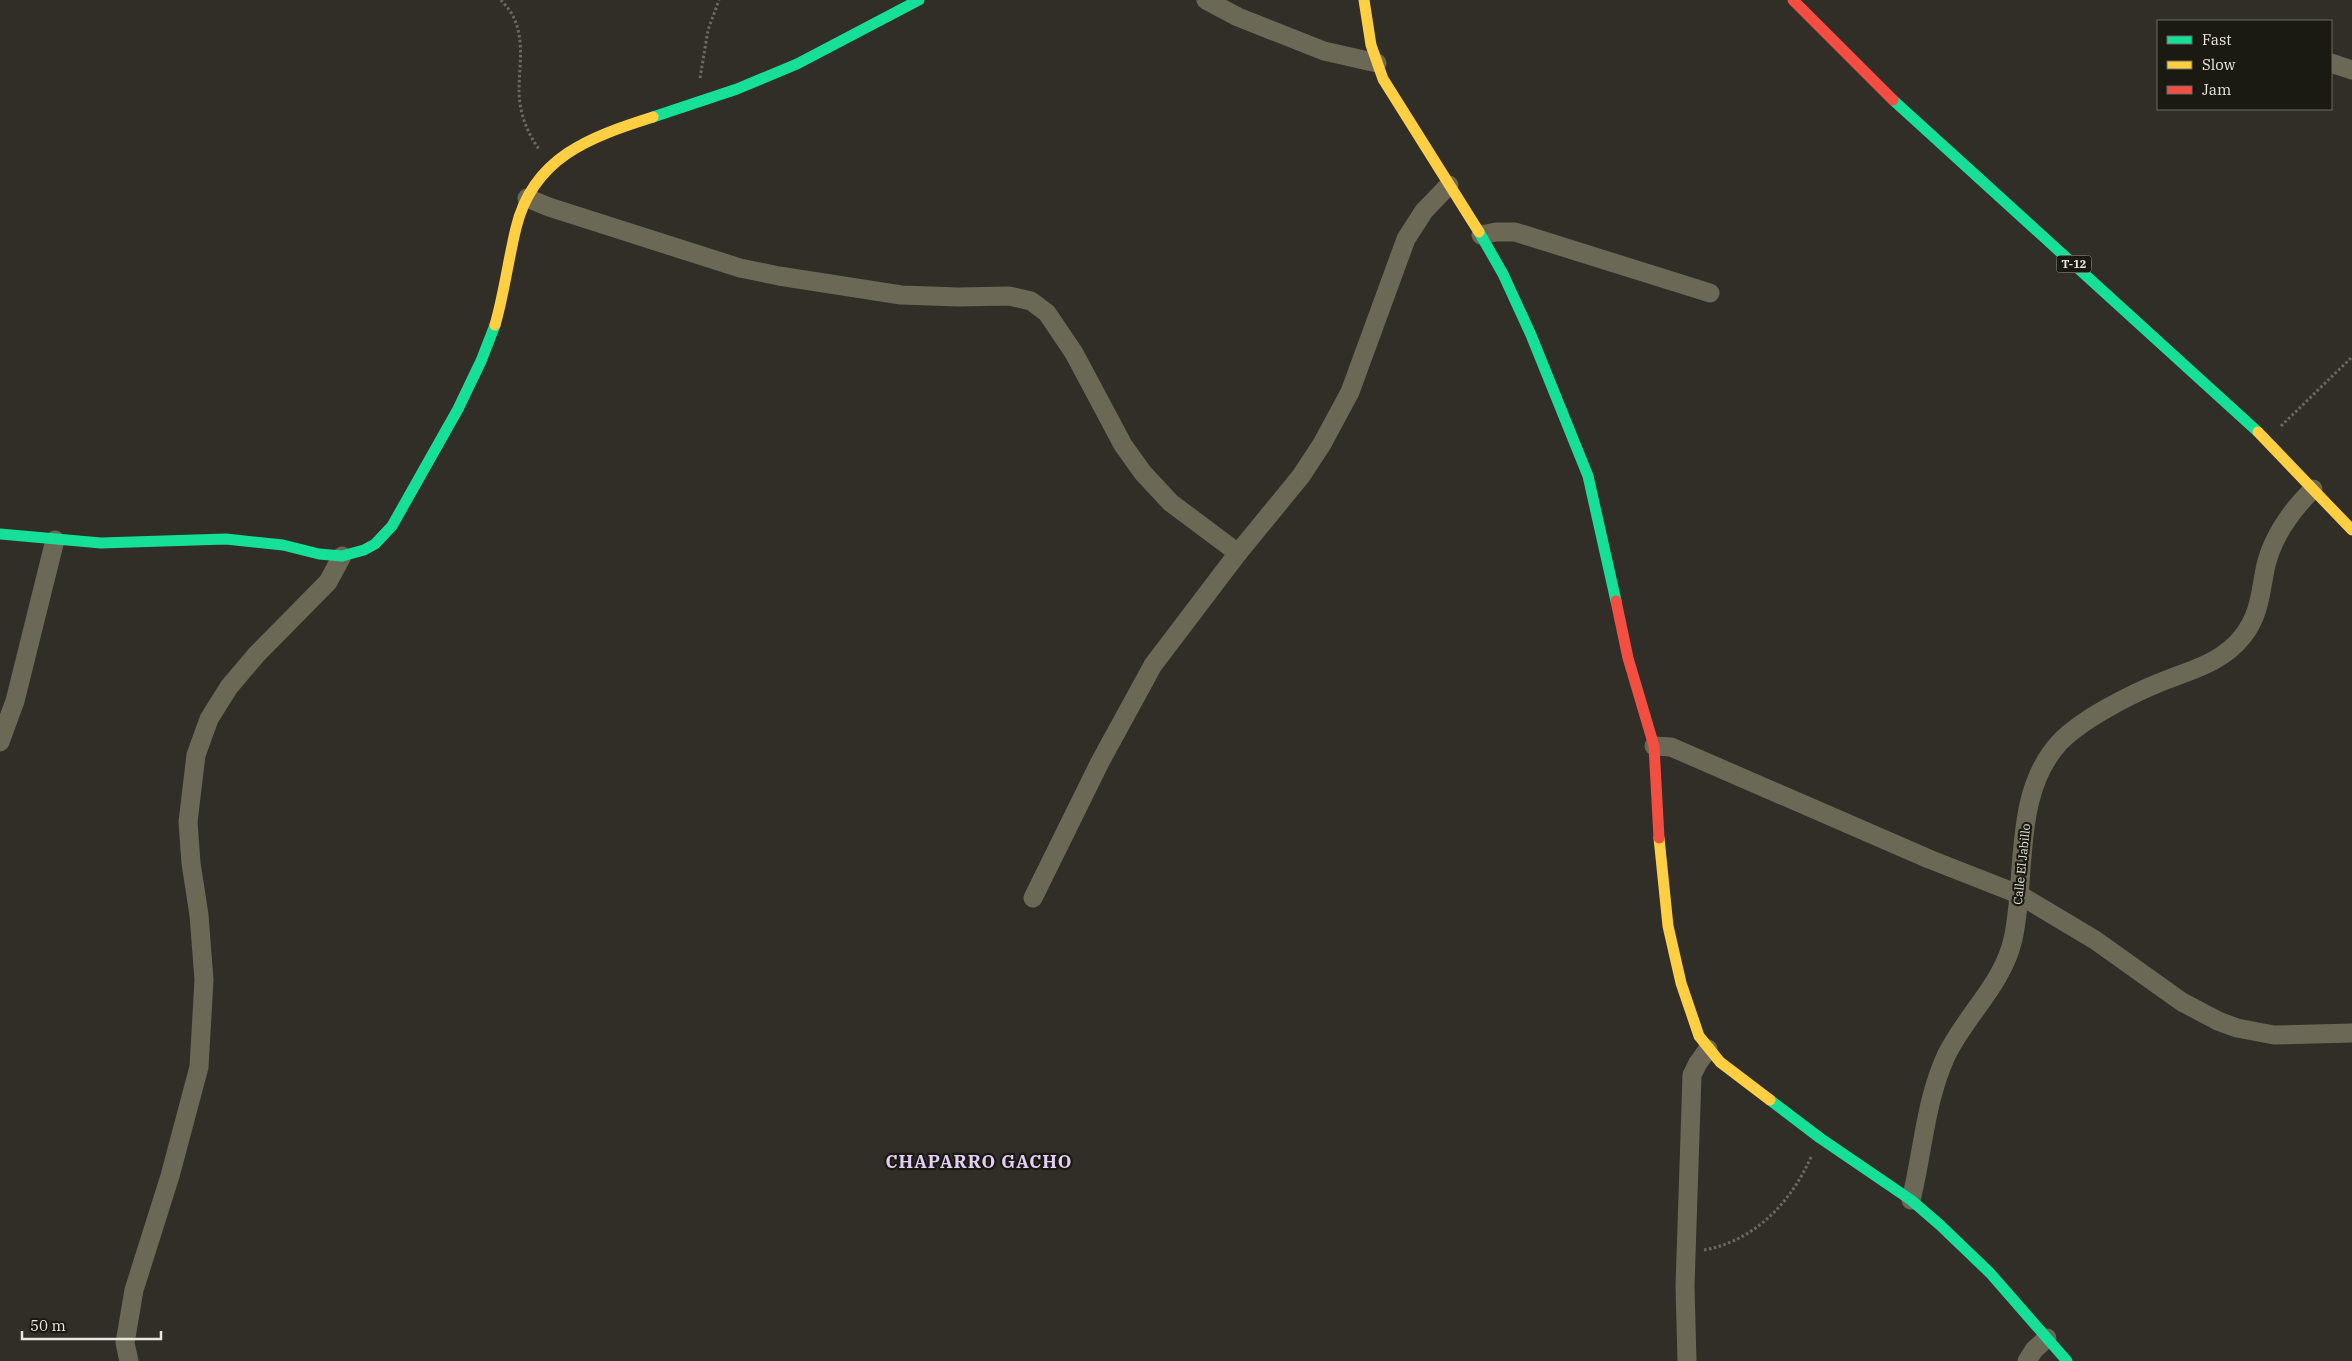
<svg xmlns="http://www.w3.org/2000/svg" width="2352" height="1361" font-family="'IBM Plex Serif',serif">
	<rect width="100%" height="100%" fill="#302e26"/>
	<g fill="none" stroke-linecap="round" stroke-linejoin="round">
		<!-- path -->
		<g stroke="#6d6a5d" stroke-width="3" stroke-dasharray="2.5 2.5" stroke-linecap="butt">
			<path d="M501,0C505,5 510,10 513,16C525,40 519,66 519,91C519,111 527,133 539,149"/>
			<path d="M700,78L708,30L719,0"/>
			<path d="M2281,426L2352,357"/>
			<path d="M1704,1250C1755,1241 1791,1202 1811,1157"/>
		</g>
		<!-- street -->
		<g stroke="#6c6856" stroke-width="19">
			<path d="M1206,0L1238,17L1324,51L1377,63"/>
			<path d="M2331,63L2352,70"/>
			<path d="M527,198L549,207L740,268L779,276L901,295L958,297L1009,296L1031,301L1047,313L1074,353L1123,445L1143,473L1171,503L1238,553"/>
			<path d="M1481,235L1496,232H1515L1710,293"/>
			<path d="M0,742L15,701L55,540"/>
			<path d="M1654,746L1671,747L1929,859L2018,894L2095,940L2182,1002L2218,1021L2237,1028L2274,1035L2352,1033"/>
			<path d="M1033,898L1100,762L1153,665L1238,553L1301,476L1322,444L1350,392L1406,239L1424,211L1449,185"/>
			<path d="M1911,1200C1923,1152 1925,1102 1946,1056C1965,1016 2003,984 2013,939C2027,877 2012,793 2060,742C2082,719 2131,694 2161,682C2191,670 2222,663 2243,636C2258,617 2260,597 2264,575C2269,541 2289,513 2313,489"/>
			<path d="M129,1361L125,1343L134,1290L170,1176L199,1067L204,980L199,915L191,863L188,822L196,755L209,719L229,687L257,654L328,582L342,556"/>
			<path d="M1687,1361L1685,1286L1692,1075L1698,1063L1708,1049"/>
			<path d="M2027,1361L2034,1350L2047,1338"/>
		</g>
		<!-- fast -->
		<g stroke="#16e098" stroke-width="11">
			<path d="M1893,100L2258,432"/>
			<path d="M653,117L737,89L797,64L919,0"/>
			<path d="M1479,232L1503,274L1531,335L1588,476L1616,601"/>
			<path d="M0,534L101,543L226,539L283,545L319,554L342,556L364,550L375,544L392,526L458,409L481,361L495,325"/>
			<path d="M1770,1100L1820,1138L1911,1200L1940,1225L1990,1273L2067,1361"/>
		</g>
		<!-- slow -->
		<g stroke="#ffcf43" stroke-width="11">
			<path d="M1364,0L1371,45L1383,79L1479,232"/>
			<path d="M495,325C504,294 508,261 516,228C533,157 590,137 653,117"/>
			<path d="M2258,432L2352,530"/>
			<path d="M1659,838L1668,926L1681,983L1699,1036L1720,1062L1770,1100"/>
		</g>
		<!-- jam -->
		<g stroke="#f24e42" stroke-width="11">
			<path d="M1793,0L1893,100"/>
			<path d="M1616,601L1628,658L1654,746L1659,838"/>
		</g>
	</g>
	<g text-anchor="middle" stroke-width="4.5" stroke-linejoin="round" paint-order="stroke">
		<!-- shield labels -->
		<rect fill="#1a1912" stroke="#aaa8a0" stroke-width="1" x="2056.5" y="255.5" width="35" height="17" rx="4"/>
		<g font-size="11" font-weight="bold" fill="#e8e6dd">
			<text x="2074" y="268">T-12</text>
		</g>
		<!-- street labels -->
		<g font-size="12" fill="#e8e6dd" stroke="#1a1912">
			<text transform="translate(2022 864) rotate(-84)" y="4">Calle El Jabillo</text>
		</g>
		<!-- district labels -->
		<g font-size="18" font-weight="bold" letter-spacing="1" fill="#e3cef7" stroke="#1a1912">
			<text x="979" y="1168">CHAPARRO GACHO</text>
		</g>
	</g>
	<!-- legend -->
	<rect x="2157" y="20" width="175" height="90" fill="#1a1912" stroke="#6c6b63"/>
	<rect x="2167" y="36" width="25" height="8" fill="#16e098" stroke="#6c6b63"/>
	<text x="2202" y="45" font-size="15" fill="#e8e6dd">Fast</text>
	<rect x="2167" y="61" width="25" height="8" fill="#ffcf43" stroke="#6c6b63"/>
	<text x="2202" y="70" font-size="15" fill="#e8e6dd">Slow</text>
	<rect x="2167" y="86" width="25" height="8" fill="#f24e42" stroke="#6c6b63"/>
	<text x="2202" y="95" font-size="15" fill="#e8e6dd">Jam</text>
	<!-- scale -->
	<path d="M22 1331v8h139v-8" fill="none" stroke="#e8e6dd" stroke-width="2.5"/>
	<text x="30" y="1331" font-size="15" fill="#e8e6dd" stroke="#1a1912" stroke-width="4" paint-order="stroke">50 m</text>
</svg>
